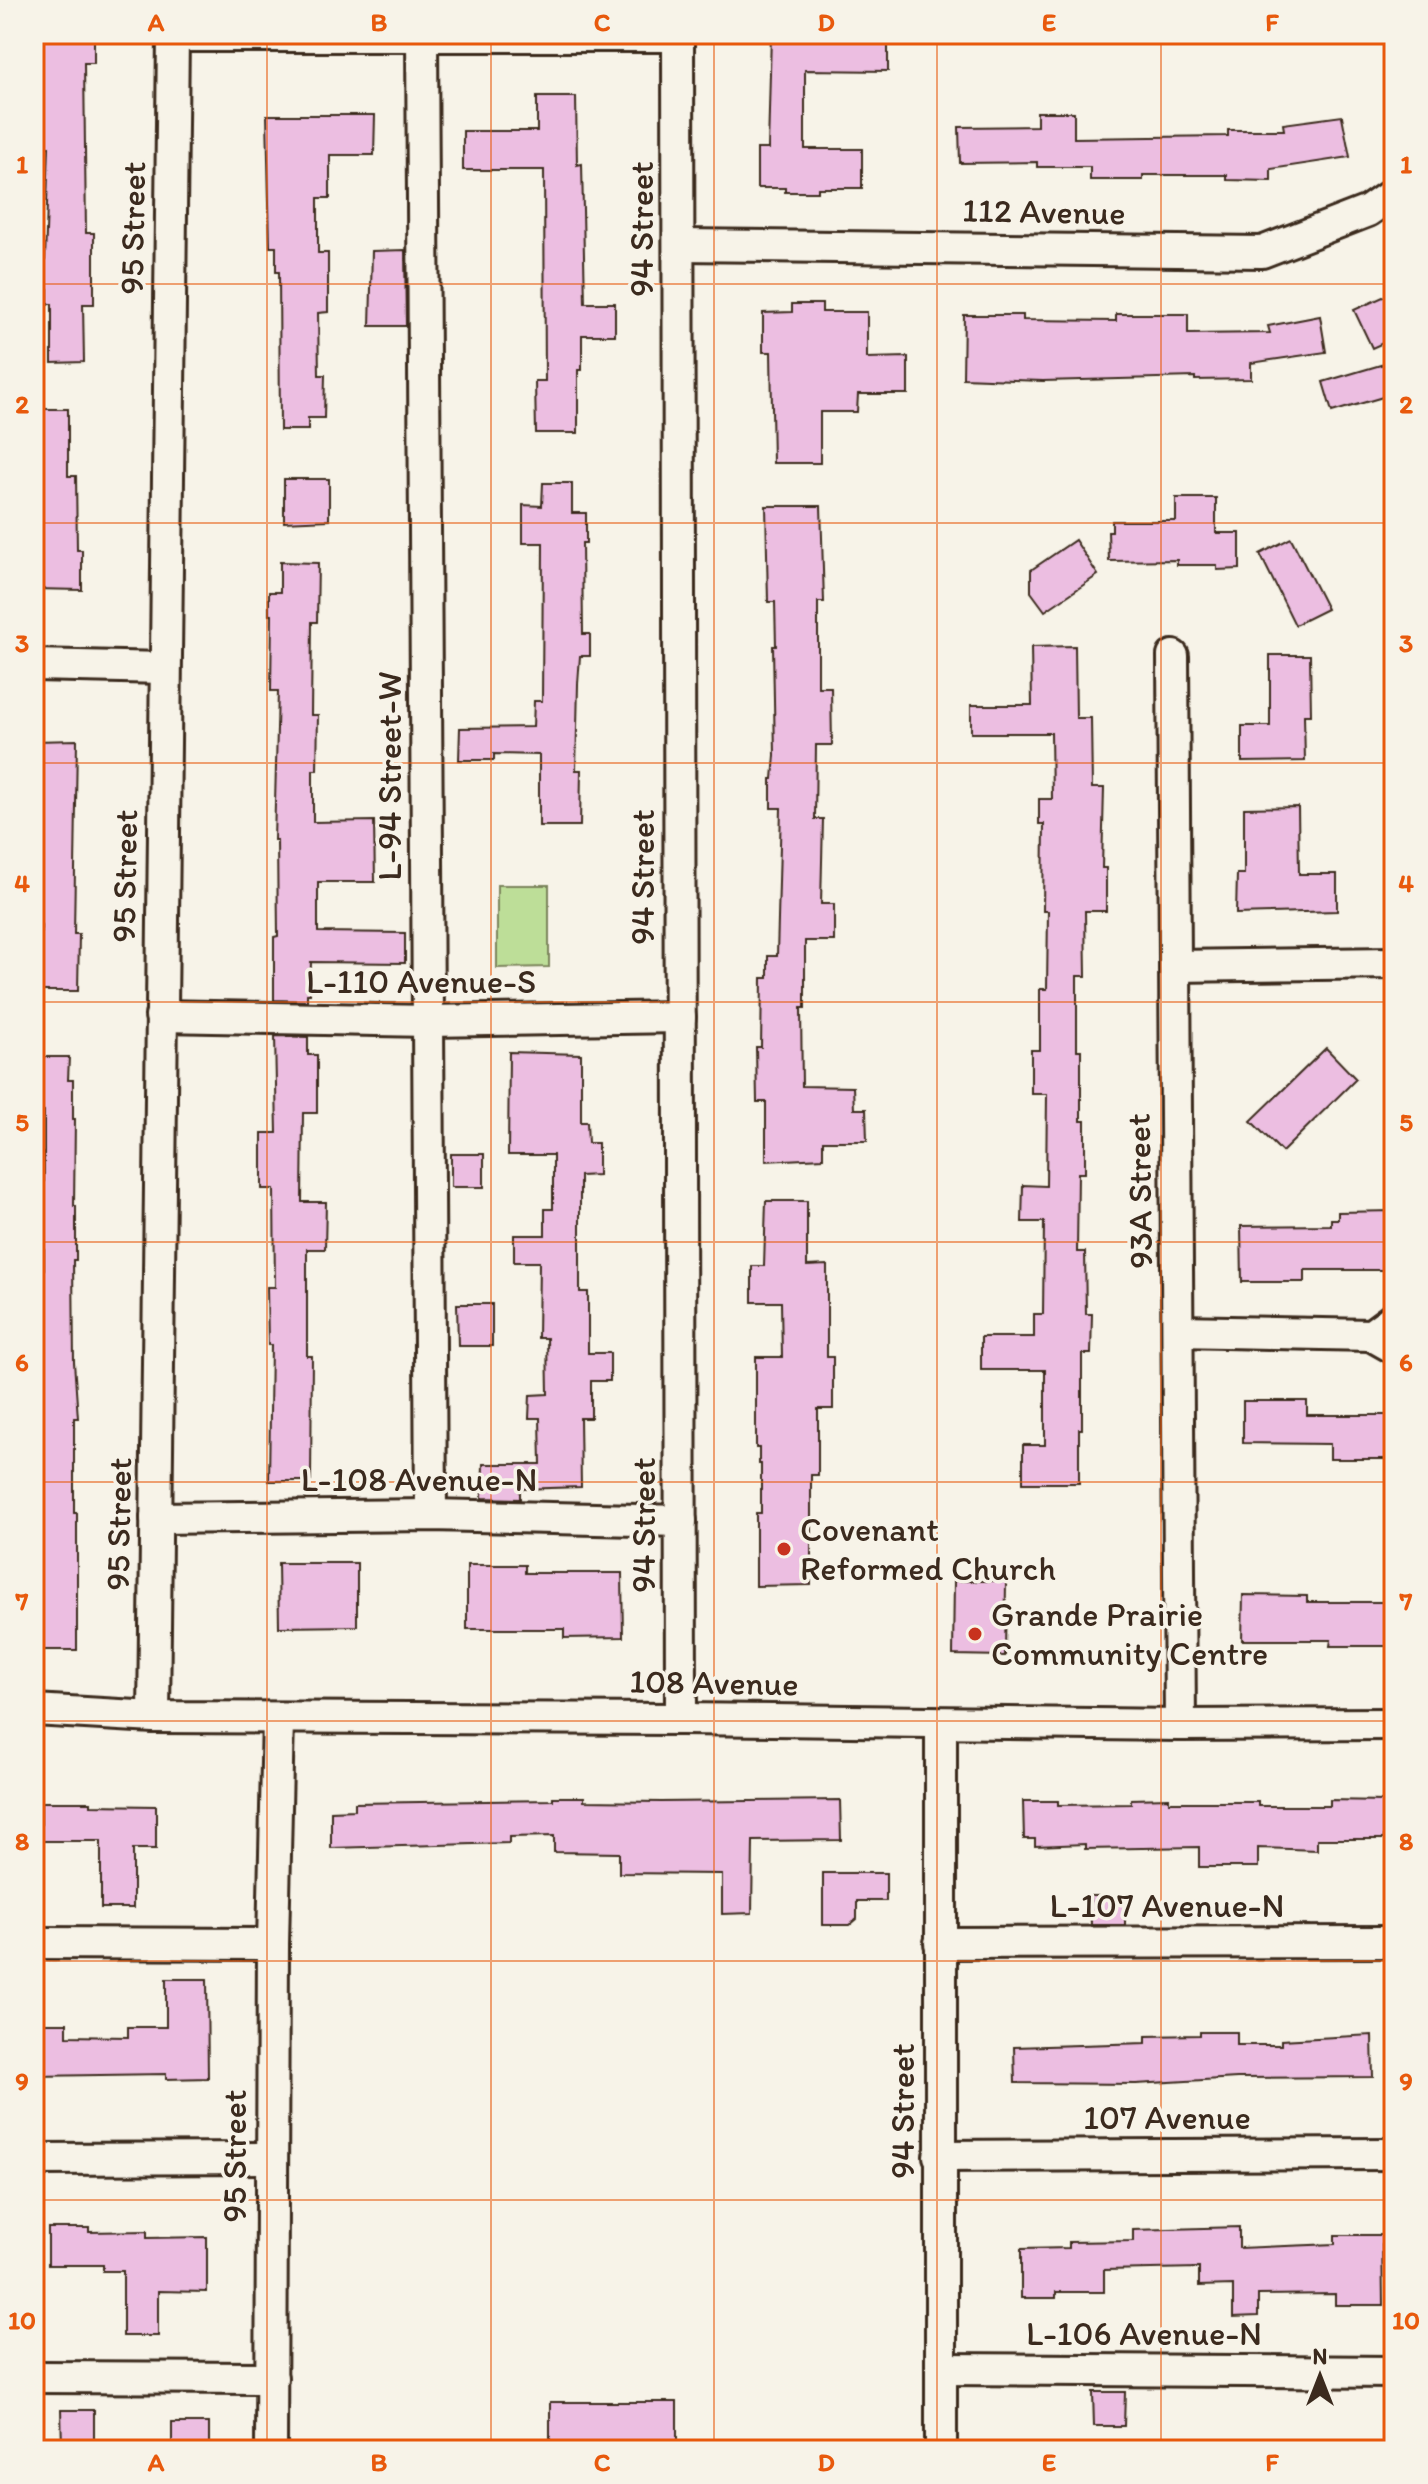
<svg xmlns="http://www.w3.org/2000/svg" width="1428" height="2484" font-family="Itim,sans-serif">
	<rect width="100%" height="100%" fill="#f7f3e8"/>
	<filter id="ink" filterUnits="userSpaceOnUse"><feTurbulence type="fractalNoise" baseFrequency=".0125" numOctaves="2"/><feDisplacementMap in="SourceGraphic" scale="16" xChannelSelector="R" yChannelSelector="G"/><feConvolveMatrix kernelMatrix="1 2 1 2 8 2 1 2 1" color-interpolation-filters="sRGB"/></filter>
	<g filter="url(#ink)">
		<!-- green -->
		<path fill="#bdde98" stroke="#7c845b" stroke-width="2" d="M497,885H549V967L497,968Z"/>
		<!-- building -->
		<g fill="#ecbee1" stroke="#3b2a1e" stroke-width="2">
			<path d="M41,34H88V39H94V63H84L86,233H94V304H83L84,362L52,363V304H48V289H44L49,147H39Z"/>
			<path d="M771,34H888V71L805,70V149H862V188H818V192H785V188H757V149H768Z"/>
			<path d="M537,97H576L577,165L582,164L585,303H615V335H582V370H578V433H536L535,381H545L544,170H463V131H537Z"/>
			<path d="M1037,112H1074V138L1228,136V130H1284L1283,124L1342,116L1350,157L1271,169V181L1227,180V175H1143V180H1090V167H1037V162L960,163L959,127L1037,126Z"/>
			<path d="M267,115H375L374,155H330V198H318V253H328V312L318,313L319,375H325L324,418H308V430H280L279,272H276V247H270Z"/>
			<path d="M405,250L406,326H370L372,251Z"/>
			<path d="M1394,292V338L1372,348L1354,310Z"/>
			<path d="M792,304H822V312H867V358L908,357V394H858L857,412H820V463H773L771,352H763V313L792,312Z"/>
			<path d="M1116,314H1188V334L1270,333L1268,326L1320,316L1326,352L1251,363V379L1195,380V377L1043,381L963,378L964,315H1023V320L1116,321Z"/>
			<path d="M1384,364L1393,394L1332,412L1323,382Z"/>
			<path d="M34,409H68V476H76L77,550H82V590L34,589V550H39V466H34Z"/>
			<path d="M284,479H329V520L284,522Z"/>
			<path d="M543,483H572V513H586V543H582L583,634H590V656H580L578,684L576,770H581L580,826H539V755L494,754V760H459L460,728L533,727L534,701H542L543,543H523V505L542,506Z"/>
			<path d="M1176,498H1216V533H1240V569L1217,570V565H1177V560L1109,561L1108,531H1112V521H1176Z"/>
			<path d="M766,506H821L824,602H818V687H831L832,745H816L815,819H823L821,904H834V941H805V1008H801L802,1086L853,1087L854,1109H866L867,1141H823V1158L766,1161V1102H757L756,1047H761L762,978H768V956H777L781,808H771V779H773L775,755L773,646H776L775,602H768Z"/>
			<path d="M1291,538L1327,609L1295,625L1260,554Z"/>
			<path d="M1075,540L1098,575L1045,611L1031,592V570Z"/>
			<path d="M280,562L318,563L317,622H312L311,715H318L317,770H313V822L374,821L375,882H318V932L405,933V963L311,962L310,994H307V1001L274,1000V937L278,936L277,840H274L278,691H271L272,615H269V592H280Z"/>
			<path d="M1075,646L1076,718H1091L1092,788H1104L1102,868H1106V911H1085L1086,976H1077V1050H1081V1121H1085V1173H1078L1077,1252H1085L1086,1314H1092L1091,1354H1082V1429H1079V1483H1023V1445H1045V1370H981V1337H1034V1314H1043L1044,1222H1022L1023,1185L1046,1186L1047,1094H1031V1050H1040V989H1047L1048,911H1043L1044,824H1039V799H1052L1051,733H971V705H1032L1031,647Z"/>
			<path d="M1270,655H1310L1311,715H1304L1305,761L1242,762V726H1270Z"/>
			<path d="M77,740L74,934H79L78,991H40L41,926H34V874H40L38,780H34V741Z"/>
			<path d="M1298,807L1299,874H1337V911L1236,914L1237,874H1244V808Z"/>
			<path d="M275,1036L308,1037V1055H317V1113H303L302,1202H326L325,1249H307V1356H312L311,1481H269L271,1345H268L267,1287H275L274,1189H262V1133H277Z"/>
			<path d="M1326,1048L1356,1079L1282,1152L1251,1121Z"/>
			<path d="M509,1052L581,1054V1122H587L588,1143H598V1175L580,1176V1292H588V1353H610V1381H591V1418H580L581,1487L520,1489V1499L482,1498L483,1464H541L540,1418H529L530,1395L548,1394L547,1338H538L539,1262H514V1235H545V1209H553V1155H508Z"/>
			<path d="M34,1057H69L68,1080H73V1119H75L74,1206H76V1260H73L74,1362L78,1418H74V1513H77V1650H36L34,1628L35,1514H38L39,1428L36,1278H44V1111H34Z"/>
			<rect x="451" y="1154" width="33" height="33"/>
			<path d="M766,1201H807V1266L827,1265V1357H833V1409H818V1475H811V1585L756,1586V1513H761V1464H759V1448H756V1357H782L781,1302H752V1266H764Z"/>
			<path d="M1394,1211V1270H1305V1282H1242L1241,1226L1331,1225V1219H1338V1212Z"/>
			<path d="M457,1304H492V1346H458Z"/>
			<path d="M1243,1401H1307V1415H1393L1394,1459H1330V1444L1243,1443Z"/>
			<path d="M278,1563H357V1626L279,1627Z"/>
			<path d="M467,1565H525V1573H622L623,1637L564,1638V1629H467Z"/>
			<path d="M954,1581H1006L1005,1656L953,1655Z"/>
			<path d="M1243,1595L1307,1596V1602H1394V1646H1330L1331,1640H1242Z"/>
			<path d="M553,1797H584V1801L661,1802L840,1800L841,1840L753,1841L752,1913L722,1914V1874L619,1873V1853L554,1852V1836L509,1837V1843L331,1848V1811L355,1810V1803L553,1800Z"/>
			<path d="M1169,1798V1802H1258V1806H1330V1800L1384,1801V1839H1317V1850L1258,1848V1867H1199V1847L1085,1849V1844L1035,1846V1839H1024L1023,1801H1058V1805L1131,1804V1799Z"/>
			<path d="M41,1802H91V1805L156,1806V1849H133V1908H101V1841H41Z"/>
			<path d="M823,1873H886V1901H857V1919L850,1925H823Z"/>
			<path d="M1090,1896H1125V1925H1091Z"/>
			<path d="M166,1979H207L208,2078L166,2079V2074L34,2076V2023H67V2036L128,2037V2027H166Z"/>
			<path d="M1200,2032H1237V2045H1281V2040L1372,2035L1373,2077L1237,2078L1136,2084L1015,2083L1014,2047L1146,2043V2036L1200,2035Z"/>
			<path d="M1239,2227V2248L1335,2244V2235H1382L1383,2305H1335V2294L1258,2295V2316L1233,2317V2285L1199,2286V2268L1104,2270V2292H1056V2298H1021V2249L1069,2248V2242L1133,2241V2230Z"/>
			<path d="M48,2228H89V2232L147,2231V2238L207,2237V2292L158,2291V2336H123V2271H103V2265H48Z"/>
			<path d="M1093,2392H1125L1124,2426H1094Z"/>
			<rect x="550" y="2402" width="127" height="48"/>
			<path d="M61,2410H94V2445L62,2446Z"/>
			<rect x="172" y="2423" width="37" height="27"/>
		</g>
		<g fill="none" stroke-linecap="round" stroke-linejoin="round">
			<!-- minor casing -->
			<g stroke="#3b2a1e" stroke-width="36">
				<g id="minor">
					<path d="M678,34L681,1719"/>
					<path d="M422,36L431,1515"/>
					<path d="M680,245L1262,252L1368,211L1394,193"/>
					<path d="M1173,656L1180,1725"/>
					<path d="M34,665L165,668"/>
					<path d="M1175,966L1394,963"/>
					<path d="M161,1016L429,1021L680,1017"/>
					<path d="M1179,1331L1371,1335L1394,1348"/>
					<path d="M1371,1335L1394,1318"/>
					<path d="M156,1518L431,1515L681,1521"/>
					<path d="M34,1710L154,1717L681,1719L1180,1725L1394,1724"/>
					<path d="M154,1717L173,36H678"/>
					<path d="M941,1723V2450"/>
					<path d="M34,1943L273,1944"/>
					<path d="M940,1943L1394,1942"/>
					<path d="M939,2156L1394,2154"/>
					<path d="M34,2159L272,2158"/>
					<path d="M941,2369L1394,2372"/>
					<path d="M34,2377L272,2378"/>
					<path d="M271,2450L273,1944L278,1718"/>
				</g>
			</g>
			<!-- minor -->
			<use href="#minor" stroke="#f7f3e8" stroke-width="30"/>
		</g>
	</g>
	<!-- grid -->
	<path fill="none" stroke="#e8590c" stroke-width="2" stroke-opacity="0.55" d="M267,34V2450M491,34V2450M714,34V2450M937,34V2450M1161,34V2450M34,284H1394M34,523H1394M34,763H1394M34,1002H1394M34,1242H1394M34,1482H1394M34,1721H1394M34,1961H1394M34,2200H1394"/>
	<!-- markers -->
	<g fill="#c8321e" stroke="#f7f3e8" stroke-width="3">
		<circle cx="784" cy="1549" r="8"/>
		<circle cx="975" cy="1634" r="8"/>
	</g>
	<g text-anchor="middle" stroke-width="7" stroke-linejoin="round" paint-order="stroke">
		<!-- street labels -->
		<g font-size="34" fill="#3b2a1e" stroke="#f7f3e8">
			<text transform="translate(1044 211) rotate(1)" y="12">112 Avenue</text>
			<text transform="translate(132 228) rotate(-89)" y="12">95 Street</text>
			<text transform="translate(641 229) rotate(-90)" y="12">94 Street</text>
			<text transform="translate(389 776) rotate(-90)" y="12">L-94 Street-W</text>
			<text transform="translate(124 876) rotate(-89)" y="12">95 Street</text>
			<text transform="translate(642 877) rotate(-90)" y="12">94 Street</text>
			<text x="421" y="993">L-110 Avenue-S</text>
			<text transform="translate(1139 1191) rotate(-91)" y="12">93A Street</text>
			<text x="419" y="1491">L-108 Avenue-N</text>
			<text transform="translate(118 1524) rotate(-89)" y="12">95 Street</text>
			<text transform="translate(643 1525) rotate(-90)" y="12">94 Street</text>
			<text transform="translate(714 1682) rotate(1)" y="12">108 Avenue</text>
			<text x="1167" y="1917">L-107 Avenue-N</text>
			<text transform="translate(902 2111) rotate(-90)" y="12">94 Street</text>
			<text x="1167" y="2129">107 Avenue</text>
			<text transform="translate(234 2156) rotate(-90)" y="12">95 Street</text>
			<text x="1144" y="2345">L-106 Avenue-N</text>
		</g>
		<!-- poi labels -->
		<g font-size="34" fill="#3b2a1e" stroke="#f7f3e8" text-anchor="start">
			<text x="800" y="1541">Covenant<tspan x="800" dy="39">Reformed Church</tspan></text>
			<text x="991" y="1626">Grande Prairie<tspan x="991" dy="39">Community Centre</tspan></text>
		</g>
	</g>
	<!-- margin -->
	<rect width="1428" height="2484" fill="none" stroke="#f7f3e8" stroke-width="88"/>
	<!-- north arrow -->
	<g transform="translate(1320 2376)" stroke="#f7f3e8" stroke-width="6" paint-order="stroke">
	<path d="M0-6L14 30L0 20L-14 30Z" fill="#3b2a1e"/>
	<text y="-12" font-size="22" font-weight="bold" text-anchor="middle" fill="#3b2a1e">N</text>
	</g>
	<rect x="44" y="44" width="1340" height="2396" fill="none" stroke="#e8590c" stroke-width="3"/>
	<g font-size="26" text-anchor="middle" font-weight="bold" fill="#e8590c">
		<text x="156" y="31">A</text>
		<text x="379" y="31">B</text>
		<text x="602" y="31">C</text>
		<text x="826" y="31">D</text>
		<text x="1049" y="31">E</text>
		<text x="1272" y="31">F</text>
		<text x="22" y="173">1</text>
		<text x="1406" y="173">1</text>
		<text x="22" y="413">2</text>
		<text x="1406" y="413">2</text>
		<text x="22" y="652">3</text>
		<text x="1406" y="652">3</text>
		<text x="22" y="892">4</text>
		<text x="1406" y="892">4</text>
		<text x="22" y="1131">5</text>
		<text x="1406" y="1131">5</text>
		<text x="22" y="1371">6</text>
		<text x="1406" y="1371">6</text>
		<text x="22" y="1610">7</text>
		<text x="1406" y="1610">7</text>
		<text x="22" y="1850">8</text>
		<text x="1406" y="1850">8</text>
		<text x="22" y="2090">9</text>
		<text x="1406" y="2090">9</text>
		<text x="22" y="2329">10</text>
		<text x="1406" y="2329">10</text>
		<text x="156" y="2471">A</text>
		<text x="379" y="2471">B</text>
		<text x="602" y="2471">C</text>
		<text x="826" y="2471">D</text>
		<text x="1049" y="2471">E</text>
		<text x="1272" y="2471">F</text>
	</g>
</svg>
